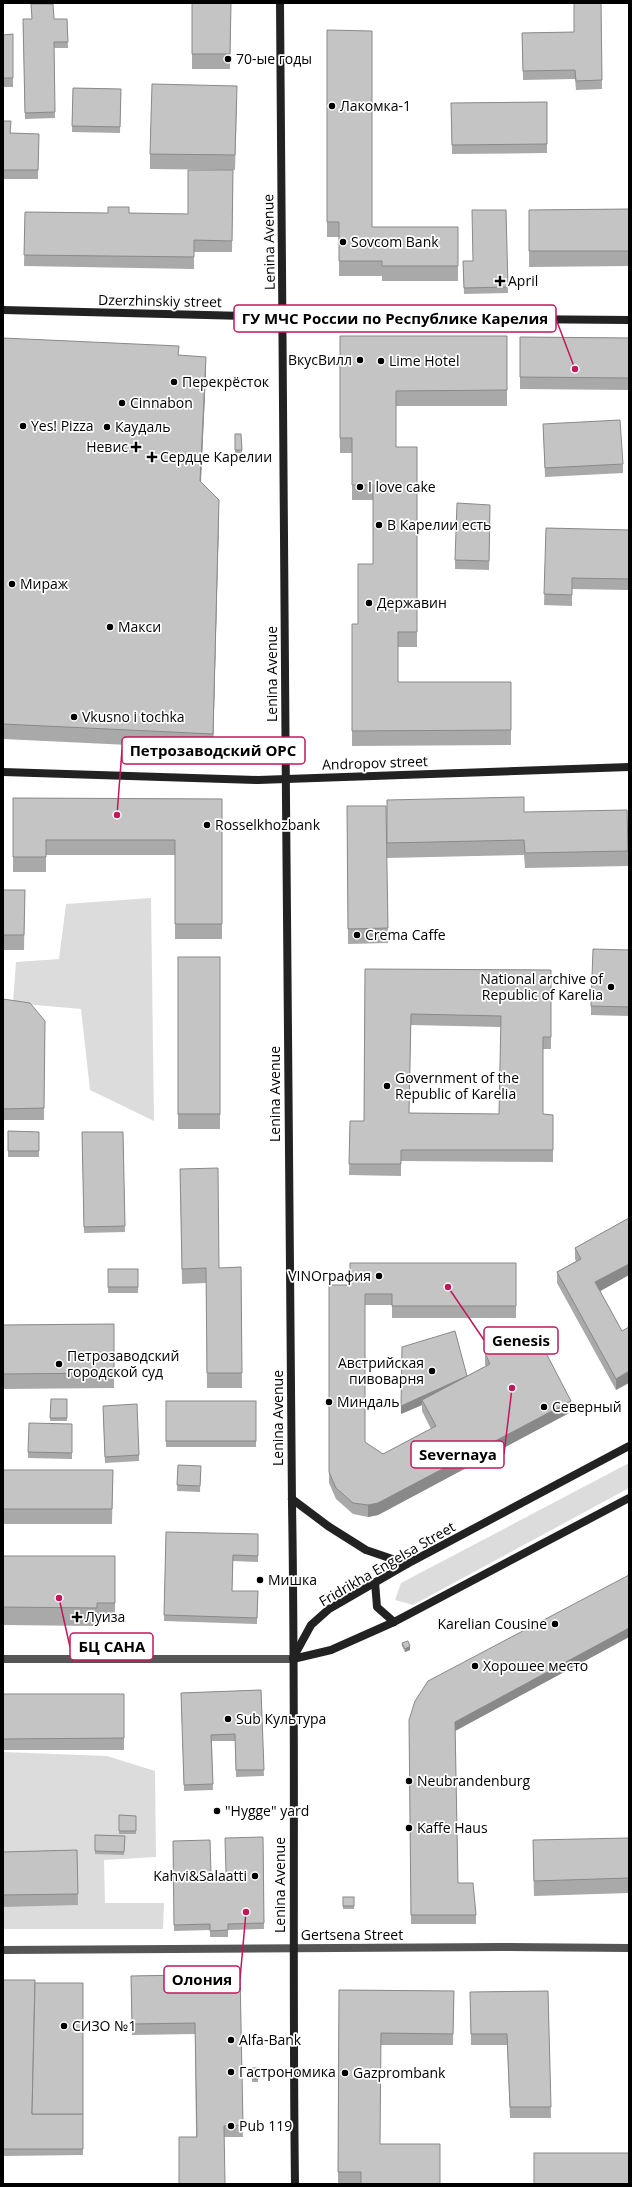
<svg xmlns="http://www.w3.org/2000/svg" width="632" height="2187" font-family="'Open Sans',sans-serif">
	<rect width="100%" height="100%" fill="#fff"/>
	<!-- green -->
	<g fill="#dcdcdc">
		<path d="M151,898L154,1121L90,1090L81,1009L13,1003L16,962L59,959L66,904Z"/>
		<path d="M629,1463V1488L413,1605L395,1600L401,1583Z"/>
		<path d="M3,1752L107,1756L155,1771L156,1857L104,1860L105,1903H164L163,1929H3Z"/>
	</g>
	<g fill="none" stroke-linecap="round" stroke-linejoin="round">
		<!-- street -->
		<g stroke="#555" stroke-width="8">
			<path d="M3,1659H293"/>
			<path d="M3,1950L501,1947L629,1948"/>
		</g>
		<!-- secondary -->
		<g stroke="#222" stroke-width="8">
			<path d="M280,3C287,503 284,1004 292,1504C296,1731 292,1958 295,2184"/>
			<path d="M3,310L283,317L629,320"/>
			<path d="M3,772L258,780L629,767"/>
			<path d="M292,1499L328,1526L366,1550L407,1564"/>
			<path d="M375,1582L377,1607L394,1622"/>
			<path d="M293,1658L311,1625L329,1609L407,1564L629,1446"/>
			<path d="M293,1659L331,1650L394,1622L629,1498"/>
		</g>
	</g>
	<!-- wall -->
	<g fill="#a9a9a9" fill-rule="evenodd">
		<path d="M192,3H231L230,69H192Z"/>
		<path d="M601,3L602,89L576,90L575,79L523,80L522,33L574,32Z"/>
		<path d="M23,19H67L68,48H54L55,118L25,119Z"/>
		<path d="M327,30L372,227H458V281H382V276H339V237H327Z"/>
		<path d="M13,34V87H3V35Z"/>
		<path d="M73,88L121,89L120,133L72,132Z"/>
		<path d="M237,101L235,170L150,169V154Z"/>
		<path d="M547,102V153L452,154L451,103Z"/>
		<path d="M3,121L11,133L39,134L38,179H3Z"/>
		<path d="M233,170L232,252H194V269L24,266L25,212L188,214Z"/>
		<path d="M629,209V266L529,267V210Z"/>
		<path d="M506,210L508,293L464,294L463,261H473Z"/>
		<path d="M340,336H507V406H396V447H417V647H398V682H511V745L352,746V624H358L373,564V500H352V453H340Z"/>
		<path d="M520,337L629,338V390L520,389Z"/>
		<path d="M3,338L179,355L206,372L201,482L219,515L213,749L3,739Z"/>
		<path d="M543,424L623,464V473L545,477Z"/>
		<path d="M235,434H241L242,453H235Z"/>
		<path d="M490,514L489,570L455,569V560Z"/>
		<path d="M546,528L629,530V590L572,589V606L544,605Z"/>
		<path d="M13,798L222,799V939H175V855H46V872H13Z"/>
		<path d="M387,800L524,812L628,851V866L525,868L524,855L387,858Z"/>
		<path d="M347,806H386L388,943L348,944Z"/>
		<path d="M3,890H25L24,950H3Z"/>
		<path d="M629,950V1016L591,1015V1006Z"/>
		<rect x="178" y="957" width="42" height="172"/>
		<path d="M365,969L551,970V1049H543V1114L553,1115V1162L401,1161V1176L349,1175L350,1121H364ZM411,1025L501,1027L499,1114L409,1113Z"/>
		<path d="M3,999L45,1021L44,1120H3Z"/>
		<path d="M8,1131L39,1132V1157H8Z"/>
		<path d="M82,1132H123L125,1232L84,1233Z"/>
		<path d="M180,1169L219,1268L241,1267L242,1388H207L206,1283L182,1284Z"/>
		<path d="M629,1218V1275L600,1291L622,1331L616,1390L557,1283V1272L576,1261L575,1259V1248Z"/>
		<path d="M516,1263V1318H392V1305H365V1442L383,1454L431,1429L422,1411V1405L401,1414L402,1347L467,1376L486,1366L485,1365V1353L571,1412L378,1515L368,1517L353,1514L336,1499L329,1483V1285H350Z"/>
		<rect x="108" y="1269" width="30" height="24"/>
		<path d="M114,1324V1388L3,1389V1325Z"/>
		<path d="M51,1399H67V1421H50Z"/>
		<rect x="166" y="1401" width="90" height="46"/>
		<path d="M103,1412L139,1455V1461L105,1463Z"/>
		<path d="M72,1424V1459L28,1458V1452Z"/>
		<path d="M178,1465L201,1466L200,1492L177,1491Z"/>
		<path d="M3,1470H113L112,1524H3Z"/>
		<path d="M166,1532L258,1534V1562L233,1561L232,1591H258L257,1624L164,1621Z"/>
		<path d="M3,1556H115V1621H97V1626L3,1625Z"/>
		<path d="M629,1575V1637L455,1731L458,1883L476,1915V1924H411L409,1720Z"/>
		<path d="M402,1643L410,1650L405,1652L402,1646Z"/>
		<path d="M261,1690L264,1776L236,1777L235,1741H212L213,1790L184,1791L181,1693Z"/>
		<rect x="3" y="1694" width="121" height="56"/>
		<path d="M119,1815L136,1816V1834H119Z"/>
		<path d="M95,1835L125,1836L124,1855L95,1854Z"/>
		<path d="M263,1837L264,1929L228,1930V1937H210V1930L174,1931L173,1841L211,1874L226,1873Z"/>
		<path d="M629,1838V1893L534,1896L533,1855Z"/>
		<path d="M77,1850L78,1905L3,1907V1852Z"/>
		<rect x="343" y="1897" width="11" height="12"/>
		<path d="M240,1974L243,2137H196L195,2034L132,2035L131,1976Z"/>
		<path d="M3,1980L35,1983H83V2155L3,2156Z"/>
		<path d="M339,1990L454,1991L453,2045H381L361,2183H338Z"/>
		<path d="M548,1991L551,2118H510L507,2045H471L470,1992Z"/>
		<path d="M252,2068H257L258,2082H252Z"/>
	</g>
	<!-- shaded-wall -->
	<g fill="#898989">
		<path d="M206,357V372L200,496V481Z"/>
		<path d="M219,500V515L213,749V734Z"/>
		<path d="M629,1264V1275L595,1294V1282Z"/>
		<path d="M629,1371V1383L616,1390V1379Z"/>
		<path d="M467,1376L422,1400V1405L401,1414V1406Z"/>
		<path d="M571,1401V1412L378,1515L368,1517V1505Z"/>
		<path d="M629,1628V1637L455,1731V1722Z"/>
		<path d="M410,1646V1650L405,1652V1649Z"/>
	</g>
	<!-- building -->
	<g fill="#c4c4c4" stroke="#898989" fill-rule="evenodd">
		<path d="M192,3H231L230,54H192Z"/>
		<path d="M574,3H601L602,80L576,81L575,70L523,71L522,33L574,32Z"/>
		<path d="M31,4H53L54,19H67L68,42H54L55,112L25,113L23,19H32Z"/>
		<path d="M327,30L372,31V227H458V266H382V261H339V222H327Z"/>
		<path d="M13,34V78H3V35Z"/>
		<path d="M152,84L237,86L235,155L150,154Z"/>
		<path d="M73,88L121,89L120,127L72,126Z"/>
		<path d="M547,102V144L452,145L451,103Z"/>
		<path d="M3,121H11L10,133L39,134L38,170H3Z"/>
		<path d="M188,170H233L232,241L194,240V257L24,255L25,212L108,213V207H129V213L188,214Z"/>
		<path d="M629,209V251H529V210Z"/>
		<path d="M472,210H506L508,287L464,288L463,261H473Z"/>
		<path d="M340,336H507V390L396,391V447H417V632H398V682H511V730L352,731V624H358V564H373V485H352V438H340Z"/>
		<path d="M520,337L629,338V378L520,377Z"/>
		<path d="M3,338L179,346L178,355L206,357L200,481L219,500L213,734L3,724Z"/>
		<path d="M620,420L623,464L545,468L543,424Z"/>
		<path d="M235,434H241L242,450H235Z"/>
		<path d="M457,503L490,505L489,561L455,560Z"/>
		<path d="M546,528L629,530V579L572,578V595L544,594Z"/>
		<path d="M524,797V812L627,810L628,851L525,853L524,840L387,843V800Z"/>
		<path d="M13,798L222,799V924H175V840H46V857H13Z"/>
		<path d="M347,806H386L388,928L348,929Z"/>
		<path d="M3,890H25L24,935H3Z"/>
		<path d="M593,949L629,950V1007L591,1006Z"/>
		<rect x="178" y="957" width="42" height="157"/>
		<path d="M365,969L551,970V1037H543V1114L553,1115V1150H401V1164H349L350,1121H364ZM411,1014L501,1016L499,1114L409,1113Z"/>
		<path d="M3,999L30,1003L45,1021L44,1108L3,1109Z"/>
		<path d="M8,1131L39,1132V1151H8Z"/>
		<path d="M82,1132H123L125,1226L84,1227Z"/>
		<path d="M218,1168L219,1268L241,1267L242,1373H207L206,1268L182,1269L180,1169Z"/>
		<path d="M629,1218V1264L595,1282L622,1331L629,1327V1371L616,1379L557,1272L581,1259L575,1248Z"/>
		<path d="M350,1263H516V1306H392V1294H365V1442L383,1454L436,1426L422,1400L490,1364L485,1353L533,1328L571,1401L378,1503L368,1505L353,1503L336,1488L329,1472V1285H350Z"/>
		<rect x="108" y="1269" width="30" height="18"/>
		<path d="M114,1324V1373L3,1374V1325Z"/>
		<path d="M455,1331L467,1376L401,1406L402,1347Z"/>
		<path d="M51,1399H67V1418H50Z"/>
		<rect x="166" y="1401" width="90" height="40"/>
		<path d="M137,1404L139,1455L105,1457L103,1406Z"/>
		<path d="M29,1423L72,1424V1453L28,1452Z"/>
		<path d="M178,1465L201,1466L200,1486L177,1485Z"/>
		<path d="M3,1470H113L112,1509H3Z"/>
		<path d="M166,1532L258,1534V1556L233,1555L232,1591H258L257,1618L164,1615Z"/>
		<path d="M3,1556H115V1603H97V1608L3,1607Z"/>
		<path d="M629,1575V1628L455,1722L458,1883H473L476,1915H411L409,1720L415,1701L428,1681Z"/>
		<path d="M408,1641L410,1646L405,1649L402,1643Z"/>
		<path d="M261,1690L264,1770H236L235,1734L211,1735L213,1784L184,1785L181,1693Z"/>
		<path d="M3,1694H124V1738L3,1739Z"/>
		<path d="M119,1815L136,1816V1831H119Z"/>
		<path d="M95,1835L125,1836L124,1852L95,1851Z"/>
		<path d="M263,1837L264,1923L228,1924V1930L210,1931V1924L174,1925L173,1841L210,1840L211,1874L226,1873L225,1838Z"/>
		<path d="M629,1838V1878L534,1881L533,1840Z"/>
		<path d="M77,1850L78,1894L3,1895V1852Z"/>
		<rect x="343" y="1897" width="11" height="9"/>
		<path d="M240,1974L243,2125L224,2126L225,2184H179V2137H197L195,2023L132,2024L131,1976Z"/>
		<path d="M3,1980H35L32,2114H83V2149H3Z"/>
		<path d="M35,1983H83V2114H32Z"/>
		<path d="M339,1990L454,1991L453,2034L381,2033L380,2144H440V2184H361V2172H338Z"/>
		<path d="M548,1991L551,2107H510L507,2034H471L470,1992Z"/>
		<path d="M252,2068H257L258,2079H252Z"/>
		<rect x="534" y="2153" width="95" height="31"/>
	</g>
	<!-- markers -->
	<g fill="#000" stroke="#fff" stroke-width="1.5">
		<circle cx="228" cy="59" r="4"/>
		<circle cx="332" cy="106" r="4"/>
		<circle cx="343" cy="242" r="4"/>
		<path d="M498 275h4v4h4v4h-4v4h-4v-4h-4v-4h4z"/>
		<circle cx="360" cy="360" r="4"/>
		<circle cx="381" cy="361" r="4"/>
		<circle cx="174" cy="382" r="4"/>
		<circle cx="122" cy="403" r="4"/>
		<circle cx="23" cy="426" r="4"/>
		<circle cx="107" cy="427" r="4"/>
		<path d="M134 441h4v4h4v4h-4v4h-4v-4h-4v-4h4z"/>
		<path d="M150 451h4v4h4v4h-4v4h-4v-4h-4v-4h4z"/>
		<circle cx="360" cy="487" r="4"/>
		<circle cx="379" cy="525" r="4"/>
		<circle cx="12" cy="584" r="4"/>
		<circle cx="369" cy="603" r="4"/>
		<circle cx="110" cy="627" r="4"/>
		<circle cx="74" cy="717" r="4"/>
		<circle cx="207" cy="825" r="4"/>
		<circle cx="357" cy="935" r="4"/>
		<circle cx="611" cy="987" r="4"/>
		<circle cx="387" cy="1086" r="4"/>
		<circle cx="379" cy="1276" r="4"/>
		<circle cx="59" cy="1364" r="4"/>
		<circle cx="432" cy="1371" r="4"/>
		<circle cx="329" cy="1402" r="4"/>
		<circle cx="544" cy="1407" r="4"/>
		<circle cx="260" cy="1580" r="4"/>
		<path d="M75 1611h4v4h4v4h-4v4h-4v-4h-4v-4h4z"/>
		<circle cx="555" cy="1624" r="4"/>
		<circle cx="475" cy="1666" r="4"/>
		<circle cx="228" cy="1719" r="4"/>
		<circle cx="409" cy="1781" r="4"/>
		<circle cx="217" cy="1811" r="4"/>
		<circle cx="409" cy="1828" r="4"/>
		<circle cx="255" cy="1876" r="4"/>
		<circle cx="64" cy="2026" r="4"/>
		<circle cx="231" cy="2040" r="4"/>
		<circle cx="231" cy="2072" r="4"/>
		<circle cx="345" cy="2073" r="4"/>
		<circle cx="231" cy="2126" r="4"/>
	</g>
	<g text-anchor="middle" stroke-width="3.5" stroke-linejoin="round" paint-order="stroke">
		<!-- poi labels -->
		<g font-size="14" fill="#000" stroke="#fff" text-anchor="start">
			<text x="236" y="64">70-ые годы</text>
			<text x="340" y="111">Лакомка-1</text>
			<text x="351" y="247">Sovcom Bank</text>
			<text x="508" y="286">April</text>
			<text x="352" y="365" text-anchor="end">ВкусВилл</text>
			<text x="389" y="366">Lime Hotel</text>
			<text x="182" y="387">Перекрёсток</text>
			<text x="130" y="408">Cinnabon</text>
			<text x="31" y="431">Yes! Pizza</text>
			<text x="115" y="432">Каудаль</text>
			<text x="128" y="452" text-anchor="end">Невис</text>
			<text x="160" y="462">Сердце Карелии</text>
			<text x="368" y="492">I love cake</text>
			<text x="387" y="530">В Карелии есть</text>
			<text x="20" y="589">Мираж</text>
			<text x="377" y="608">Державин</text>
			<text x="118" y="632">Макси</text>
			<text x="82" y="722">Vkusno i tochka</text>
			<text x="215" y="830">Rosselkhozbank</text>
			<text x="365" y="940">Crema Caffe</text>
			<text x="603" y="984" text-anchor="end">National archive of<tspan x="603" dy="16">Republic of Karelia</tspan></text>
			<text x="395" y="1083">Government of the<tspan x="395" dy="16">Republic of Karelia</tspan></text>
			<text x="371" y="1281" text-anchor="end">VINOграфия</text>
			<text x="67" y="1361">Петрозаводский<tspan x="67" dy="16">городской суд</tspan></text>
			<text x="424" y="1368" text-anchor="end">Австрийская<tspan x="424" dy="16">пивоварня</tspan></text>
			<text x="337" y="1407">Миндаль</text>
			<text x="552" y="1412">Северный</text>
			<text x="268" y="1585">Мишка</text>
			<text x="85" y="1622">Луиза</text>
			<text x="547" y="1629" text-anchor="end">Karelian Cousine</text>
			<text x="483" y="1671">Хорошее место</text>
			<text x="236" y="1724">Sub Культура</text>
			<text x="417" y="1786">Neubrandenburg</text>
			<text x="225" y="1816">"Hygge" yard</text>
			<text x="417" y="1833">Kaffe Haus</text>
			<text x="247" y="1881" text-anchor="end">Kahvi&amp;Salaatti</text>
			<text x="72" y="2031">СИЗО №1</text>
			<text x="239" y="2045">Alfa-Bank</text>
			<text x="239" y="2077">Гастрономика</text>
			<text x="353" y="2078">Gazprombank</text>
			<text x="239" y="2131">Pub 119</text>
		</g>
		<!-- street labels -->
		<g font-size="14" fill="#000" stroke="#fff">
			<text transform="translate(269 242) rotate(-91)" y="5">Lenina Avenue</text>
			<text transform="translate(160 301) rotate(1)" y="5">Dzerzhinskiy street</text>
			<text transform="translate(272 674) rotate(-90)" y="5">Lenina Avenue</text>
			<text transform="translate(375 763) rotate(-2)" y="5">Andropov street</text>
			<text transform="translate(275 1094) rotate(-90)" y="5">Lenina Avenue</text>
			<text transform="translate(278 1418) rotate(-90)" y="5">Lenina Avenue</text>
			<text transform="translate(387 1564) rotate(-30)" y="5">Fridrikha Engelsa Street</text>
			<text transform="translate(280 1885) rotate(-90)" y="5">Lenina Avenue</text>
			<text x="352" y="1940">Gertsena Street</text>
		</g>
	</g>
	<!-- callouts -->
	<path fill="none" stroke="#c2185b" stroke-width="1.5" d="M575 369L556 319M117 815L122 750M448 1287L484 1340M512 1388L504 1454M59 1598L70 1647M246 1912L240 1979"/>
	<g fill="#c2185b" stroke="#fff" stroke-width="1.5">
		<circle cx="575" cy="369" r="4"/>
		<circle cx="117" cy="815" r="4"/>
		<circle cx="448" cy="1287" r="4"/>
		<circle cx="512" cy="1388" r="4"/>
		<circle cx="59" cy="1598" r="4"/>
		<circle cx="246" cy="1912" r="4"/>
	</g>
	<g fill="#fff" stroke="#c2185b" stroke-width="1.5">
		<rect x="234" y="305" width="322" height="27" rx="4"/>
		<rect x="122" y="737" width="183" height="27" rx="4"/>
		<rect x="484" y="1327" width="74" height="27" rx="4"/>
		<rect x="411" y="1441" width="93" height="27" rx="4"/>
		<rect x="70" y="1633" width="83" height="27" rx="4"/>
		<rect x="164" y="1966" width="76" height="27" rx="4"/>
	</g>
	<g font-size="15" text-anchor="middle" font-weight="bold" fill="#000">
		<text x="395" y="324">ГУ МЧС России по Республике Карелия</text>
		<text x="213" y="756">Петрозаводский ОРС</text>
		<text x="521" y="1346">Genesis</text>
		<text x="458" y="1460">Severnaya</text>
		<text x="112" y="1652">БЦ САНА</text>
		<text x="202" y="1985">Олония</text>
	</g>
	<!-- border -->
	<rect width="632" height="2187" fill="none" stroke="#000000" stroke-width="8"/>
</svg>
